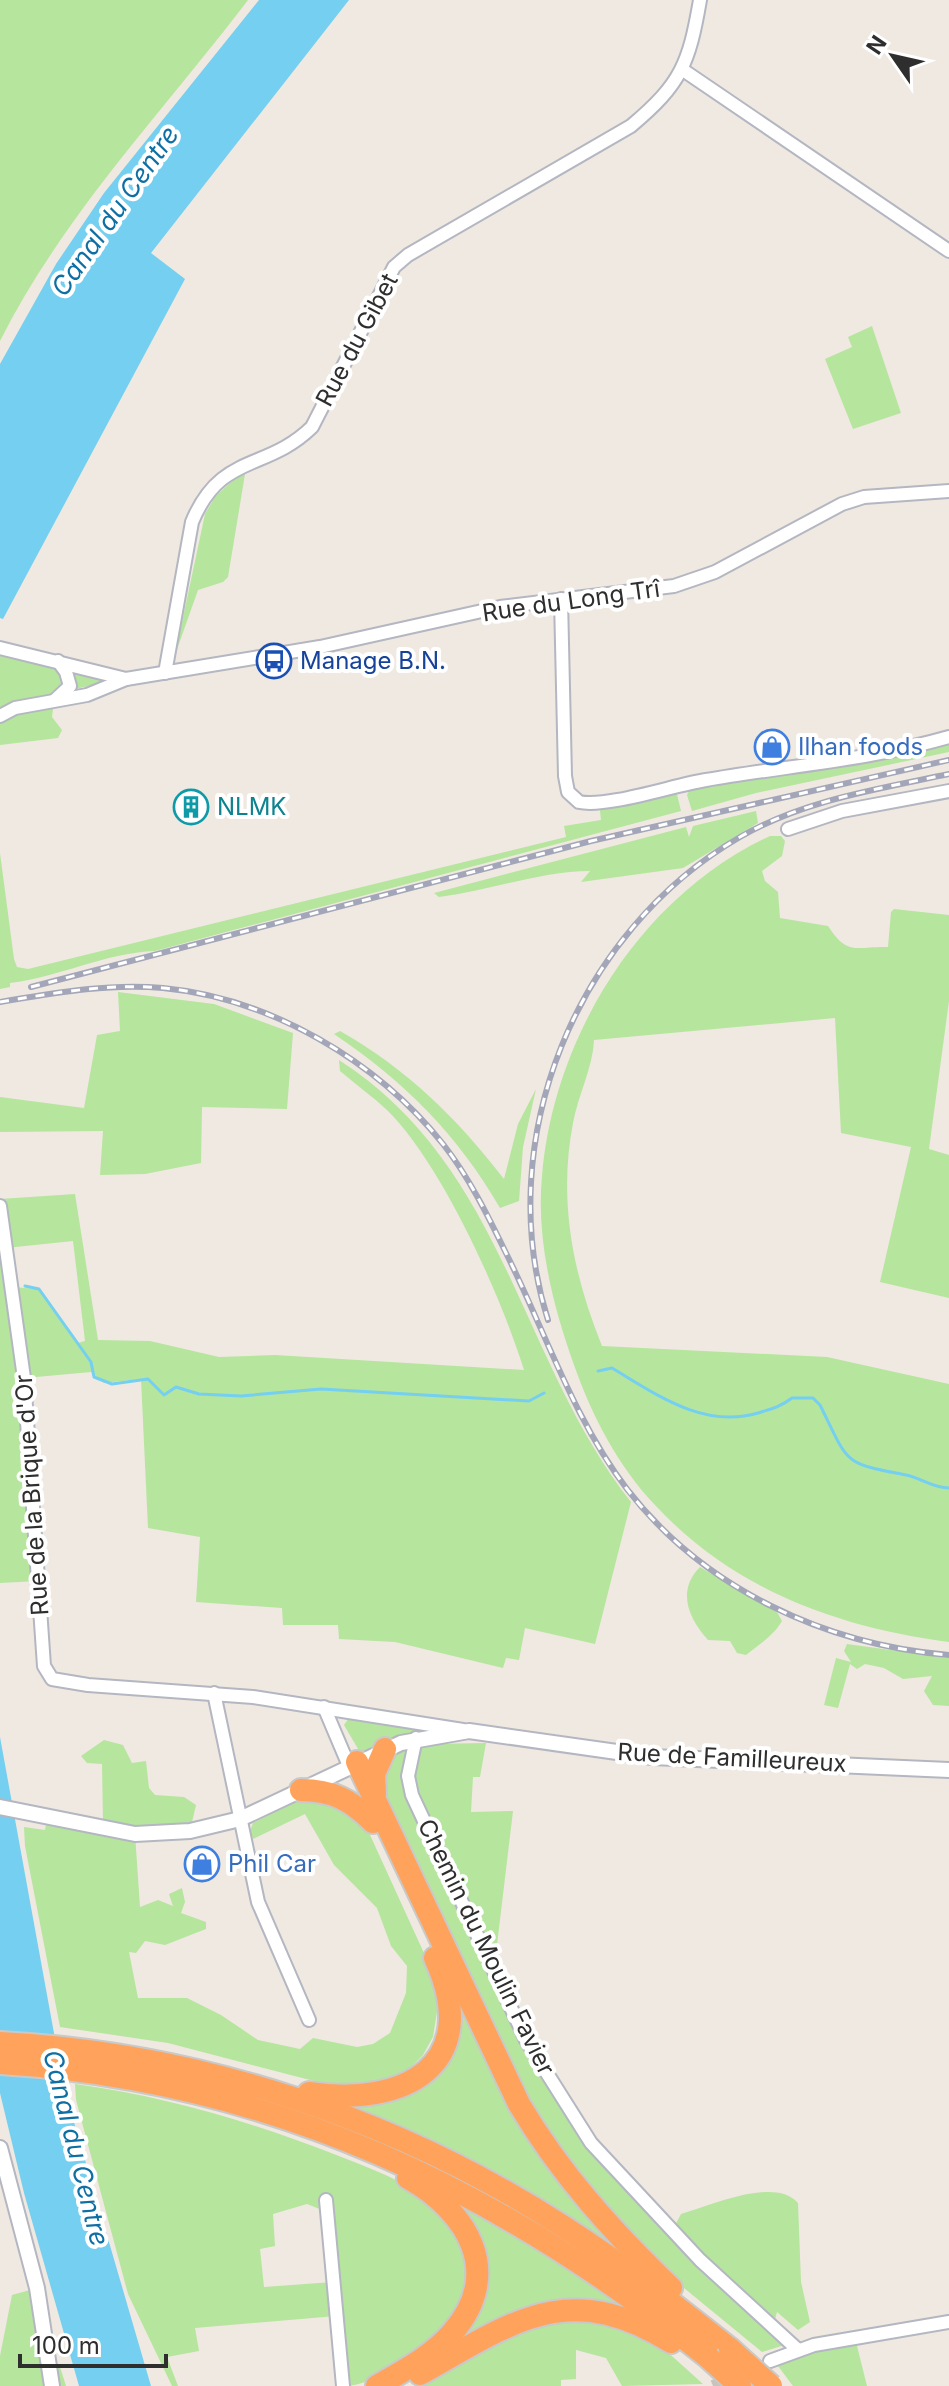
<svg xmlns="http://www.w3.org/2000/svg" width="949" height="2386" font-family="Inter,sans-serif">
	<rect width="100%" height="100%" fill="#efe9e1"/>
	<!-- green -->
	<g fill="#b6e59e" fill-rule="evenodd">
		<path d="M0,0H248C163,112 64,214 0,341Z"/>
		<path d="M872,326L901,413L853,429L825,359L852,347L848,337Z"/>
		<path d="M246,468L228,577L223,582L198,590L175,655L205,514L215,497Z"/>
		<path d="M0,649L106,680L105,682L67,691L54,701L52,717L62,730L58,738L0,745Z"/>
		<path d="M949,737V752L756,793L692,811L687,795L691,787Z"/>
		<path d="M676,790L681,811L155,951C104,953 60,977 10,983V987L0,989V853L14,959L17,967L28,969L566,837L564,826L601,820L599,802Z"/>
		<path d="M756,811L758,823L683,868L581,882L590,871C540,871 490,891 439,897L434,893L686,827L689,837L693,826Z"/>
		<path d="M770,836H781L785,841L782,856L762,871L765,881L778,892L780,918L828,926C848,957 857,946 888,947L891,912L894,909L949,915V1001L929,1149L949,1155V1298L880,1282L911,1147L841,1133L835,1018L594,1040C593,1067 578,1095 573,1123C558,1201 573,1274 602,1346L827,1357L949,1384V1642C837,1627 734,1590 655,1505C618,1466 592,1416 574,1365C553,1306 536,1240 542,1176C554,1035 641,896 770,836Z"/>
		<path d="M118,992L214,1004L293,1033L287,1109L202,1107L201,1163L145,1174L100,1175L103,1131L0,1132V1097L84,1108L97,1035L120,1031Z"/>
		<path d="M340,1031C407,1069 457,1118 504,1179L518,1124L536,1089L523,1147L519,1201L500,1208C458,1135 404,1081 334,1034Z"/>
		<path d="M339,1060C506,1168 518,1358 631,1502L595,1644L525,1628L519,1660L506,1658L503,1668L395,1642L339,1639L338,1625H283L282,1608L196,1602L200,1537L148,1528L141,1379L104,1383L91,1372L25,1378L13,1391V1405L21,1414L38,1581L0,1583V1199L75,1194L98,1340L150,1341L219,1357L275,1355L524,1370C501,1296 442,1164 387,1110C372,1096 355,1084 340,1071ZM73,1241L85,1341L78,1343L39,1289L12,1287L6,1248Z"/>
		<path d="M700,1567L777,1612L782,1621C774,1635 759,1645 746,1655L737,1653L730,1641L708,1640C689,1619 676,1591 700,1567Z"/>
		<path d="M847,1644L949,1658V1706L933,1705L924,1691L932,1676L903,1679L884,1668L865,1664L857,1669L850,1664L838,1708L824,1705L836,1658L851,1662L844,1651Z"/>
		<path d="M351,1715L415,1727L416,1731L361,1754L344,1725Z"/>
		<path d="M416,1738L429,1744L486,1743L480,1777H473L471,1812L513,1811L494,1970L565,2104L672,2231L681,2214C710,2206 775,2176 798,2203L801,2282L810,2322L798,2330L777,2312L773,2327L791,2343L762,2352L684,2288L584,2185L525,2097L384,1804L381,1768L401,1743L409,1750Z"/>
		<path d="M104,1740L123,1745L132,1763L146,1761L149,1788L155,1795L184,1797L196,1805L192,1822L125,1830L103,1822L102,1764L87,1763L81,1756Z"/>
		<path d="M319,1794L365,1824L434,1975L438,2005L433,2037L423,2055L409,2069L379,2085L337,2087L168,2043L60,2027L25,1846L24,1827L45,1830L47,1818L135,1834L140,1907L158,1900L173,1906L169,1894L182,1888L185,1902L181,1913L206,1922V1929L165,1945L145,1941L136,1953L129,1952L138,1998H187L221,2015L258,2040L300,2049L313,2038L357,2047L373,2044L390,2033L406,1993L407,1966L391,1946L377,1908L334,1865L305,1814L253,1839L250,1831L253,1823L294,1802H303L305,1797Z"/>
		<path d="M449,1980L515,2105L624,2254L579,2222L504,2177L341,2103L436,2068Z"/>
		<path d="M75,2084C169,2097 256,2123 344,2158C369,2168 400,2179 421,2195C440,2210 455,2232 463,2254C471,2280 460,2309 443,2328C424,2348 375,2386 346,2386L336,2316L195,2328L199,2351L167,2357L178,2386H172L128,2294L76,2100ZM307,2204L327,2212L333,2282L264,2287L260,2249L275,2246L273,2214Z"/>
		<path d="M421,2177L662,2329L571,2303L421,2367L485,2271Z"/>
		<path d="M37,2288L49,2357L60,2367L66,2386H0V2356L12,2295Z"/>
		<path d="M571,2314L652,2338L703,2384L622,2386L606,2358L576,2350V2379L561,2380V2386H414L509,2330Z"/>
		<path d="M856,2342L867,2386H793L778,2366L806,2353Z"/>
	</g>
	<!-- water -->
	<g fill="#75cff0">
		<path d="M259,0H349L151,253L185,279L3,619L0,618V364L56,264L104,193Z"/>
		<path d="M0,1737L64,2088L151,2386H79L24,2193L0,2093Z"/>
	</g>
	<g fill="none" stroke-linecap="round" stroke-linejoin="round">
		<!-- stream -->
		<g stroke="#75cff0" stroke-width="3">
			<path d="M25,1286L39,1289L91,1362L94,1377L112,1384L148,1379L164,1395L176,1387L199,1394L241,1396L321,1389L529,1401L544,1393"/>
			<path d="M598,1371L612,1368C657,1395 704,1429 758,1413C771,1409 782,1406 792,1398H813L820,1405C849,1463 841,1463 906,1475C921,1478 933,1488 949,1488"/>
		</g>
		<!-- minor-tunnel -->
		<path stroke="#c8c4bd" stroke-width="12" stroke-dasharray="12 6" stroke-linecap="butt" d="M713,2386L734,2377"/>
		<!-- minor casing -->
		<g stroke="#b4b7c1" stroke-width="16">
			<g id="minor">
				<path d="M683,70L949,251"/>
				<path d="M561,599L565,776L568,792L579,802C607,808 674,785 706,780C787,766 869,760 949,737"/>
				<path d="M0,648L126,679"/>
				<path d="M165,673L192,522C221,452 266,472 312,427L394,267L408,255L631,126C681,84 689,64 700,0"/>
				<path d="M55,700L70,686L66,672L58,661"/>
				<path d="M0,716L15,708L87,695L126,679L320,647L500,607L674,586L715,572L842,504L864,497L949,491"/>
				<path d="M788,829L842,811L949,791"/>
				<path d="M0,1206L24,1378L44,1666L52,1679L88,1685L253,1697L463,1730"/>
				<path d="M214,1693L258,1902L309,2020"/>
				<path d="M324,1707L349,1766"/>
				<path d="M416,1738L408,1776L412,1795L526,2040L591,2143L700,2260L797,2349"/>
				<path d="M326,2200L343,2386"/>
				<path d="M770,2361L814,2345L949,2322"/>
			</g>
		</g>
		<!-- tertiary casing -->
		<g stroke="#b4b7c1" stroke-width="18">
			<g id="tertiary">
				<path d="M0,1807L135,1834L190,1831L240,1819L401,1743L469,1731L652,1757L949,1770"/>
				<path d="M0,2148L37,2288L52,2386"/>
			</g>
		</g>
		<!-- motorway casing -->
		<g stroke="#c9c9c9" stroke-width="26">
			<g id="motorway">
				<path d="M357,1762L519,2104C561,2175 613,2232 671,2288"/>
				<path d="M301,1790C332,1790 351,1800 373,1822"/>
				<path d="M375,1794L374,1774L385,1749"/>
				<path d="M0,2043C199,2053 397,2119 564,2227C622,2264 676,2306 730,2349"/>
				<path d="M0,2063C271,2080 500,2189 709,2358"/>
				<path d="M309,2093C405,2107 484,2065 435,1958"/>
				<path d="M420,2374C513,2322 568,2278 671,2342"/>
				<path d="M377,2386C403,2371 432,2356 452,2333C504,2274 469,2212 408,2178"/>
			</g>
		</g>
		<!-- minor -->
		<use href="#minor" stroke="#fff" stroke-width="12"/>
		<!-- tertiary -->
		<use href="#tertiary" stroke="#fff" stroke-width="14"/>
		<!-- motorway -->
		<use href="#motorway" stroke="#ffa35c" stroke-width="22"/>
		<!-- rail casing -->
		<g stroke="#a3a6b8" stroke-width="6">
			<g id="rail">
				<path d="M31,987L591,841L949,760"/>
				<path d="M0,1002C54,993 108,983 163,988C270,998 377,1061 443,1144C469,1177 488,1216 506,1253C545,1331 574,1420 627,1489C704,1589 826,1645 949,1655"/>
				<path d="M548,1320C491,1140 577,931 740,837C804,800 878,789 949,774"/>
			</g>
		</g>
		<!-- rail -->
		<use href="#rail" stroke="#fff" stroke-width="3" stroke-dasharray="9" stroke-linecap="butt"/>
		<!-- motorway-bridge casing -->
		<g stroke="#c9c9c9" stroke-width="26" stroke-linecap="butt">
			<g id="motorway-bridge">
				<path d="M730,2349L771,2386"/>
				<path d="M709,2358L740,2386"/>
			</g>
		</g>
		<!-- motorway-bridge -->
		<use href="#motorway-bridge" stroke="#ffa35c" stroke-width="22"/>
	</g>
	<!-- icons -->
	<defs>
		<g id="bus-ring" transform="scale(1.8)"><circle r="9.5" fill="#fff" stroke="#1a4fb4" stroke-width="1.5"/><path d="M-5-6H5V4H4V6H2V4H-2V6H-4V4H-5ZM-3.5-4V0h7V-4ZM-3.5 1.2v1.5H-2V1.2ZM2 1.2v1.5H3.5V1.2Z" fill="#1a4fb4"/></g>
		<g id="shop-ring" transform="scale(1.8)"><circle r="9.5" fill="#fff" stroke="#3f7fe0" stroke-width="1.5"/><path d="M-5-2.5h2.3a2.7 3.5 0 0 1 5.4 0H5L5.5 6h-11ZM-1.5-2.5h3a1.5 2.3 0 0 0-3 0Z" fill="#3f7fe0"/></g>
		<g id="building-ring" transform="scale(1.8)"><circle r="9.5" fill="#fff" stroke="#0f9aa8" stroke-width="1.5"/><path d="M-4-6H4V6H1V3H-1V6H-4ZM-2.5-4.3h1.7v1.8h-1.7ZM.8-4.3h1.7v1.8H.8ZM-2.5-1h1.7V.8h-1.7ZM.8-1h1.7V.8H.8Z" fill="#0f9aa8"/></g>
	</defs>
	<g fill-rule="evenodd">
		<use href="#bus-ring" x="274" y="661"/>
		<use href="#shop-ring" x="772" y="747"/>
		<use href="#building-ring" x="191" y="807"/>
		<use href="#shop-ring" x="202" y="1864"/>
	</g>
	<g text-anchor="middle" stroke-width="8" stroke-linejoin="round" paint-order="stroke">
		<!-- street labels -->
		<g font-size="24" fill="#2e2e2e" stroke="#fff">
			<text transform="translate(357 340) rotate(-62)" y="8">Rue du Gibet</text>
			<text transform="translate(571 601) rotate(-8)" y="8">Rue du Long Trî</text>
			<text transform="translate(32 1495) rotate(-94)" y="8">Rue de la Brique d'Or</text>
			<text transform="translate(732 1758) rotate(3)" y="8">Rue de Familleureux</text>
			<text transform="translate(486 1947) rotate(64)" y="8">Chemin du Moulin Favier</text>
		</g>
		<!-- transit labels -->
		<g font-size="24" fill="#164399" stroke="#fff" text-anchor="start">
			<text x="300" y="669">Manage B.N.</text>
		</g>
		<!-- shop labels -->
		<g font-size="24" fill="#366cbe" stroke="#fff" text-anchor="start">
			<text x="798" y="755">Ilhan foods</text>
			<text x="228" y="1872">Phil Car</text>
		</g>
		<!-- culture labels -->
		<g font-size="24" fill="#0d838f" stroke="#fff" text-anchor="start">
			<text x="217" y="815">NLMK</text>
		</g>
		<!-- water labels -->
		<g font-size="26" font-style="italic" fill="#0d6fa3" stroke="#fff">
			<text transform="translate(115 211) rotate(-55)" y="9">Canal du Centre</text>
			<text transform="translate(76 2148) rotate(76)" y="9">Canal du Centre</text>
		</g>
	</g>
	<!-- north arrow -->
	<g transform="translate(893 56) rotate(304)" stroke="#ffffff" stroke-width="6" paint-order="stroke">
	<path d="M0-6L14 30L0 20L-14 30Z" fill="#2e2e2e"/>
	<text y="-12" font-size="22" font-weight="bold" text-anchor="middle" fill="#2e2e2e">N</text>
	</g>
	<!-- scale -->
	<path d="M20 2354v12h146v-12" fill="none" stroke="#2e2e2e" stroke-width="4"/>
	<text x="32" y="2354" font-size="24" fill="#2e2e2e" stroke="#ffffff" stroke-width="6" paint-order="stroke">100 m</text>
</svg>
